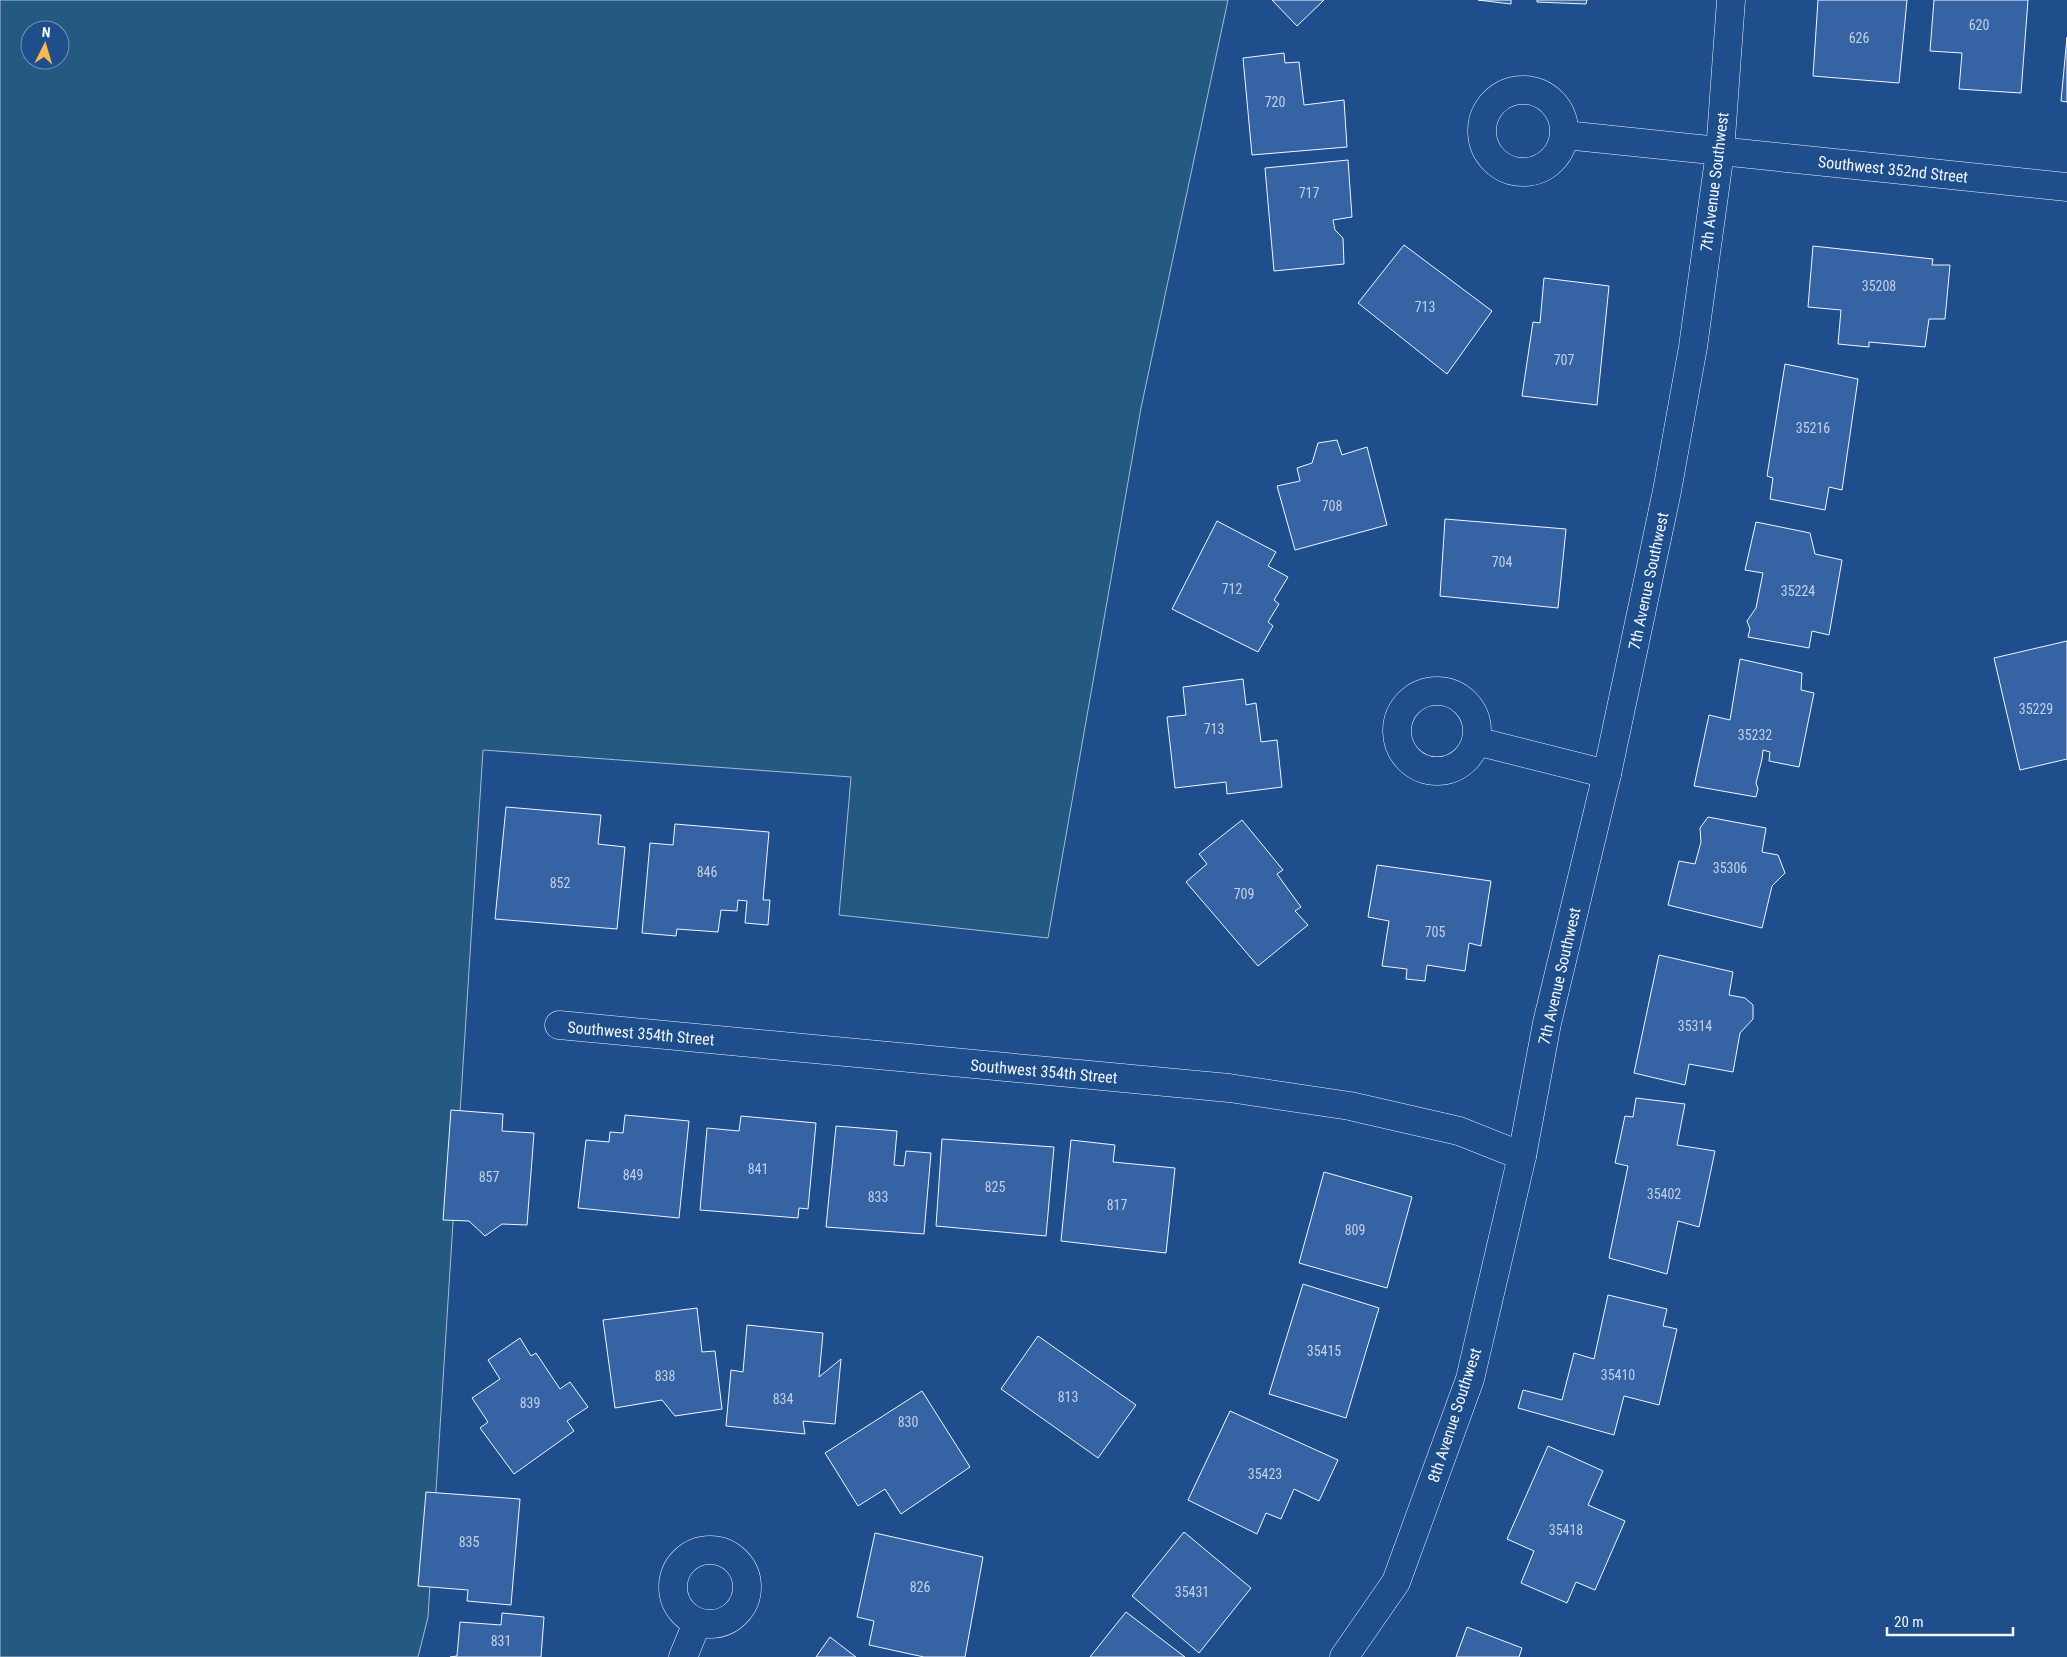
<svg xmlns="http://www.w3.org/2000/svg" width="2067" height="1657" font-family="'Roboto Condensed',sans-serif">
	<rect width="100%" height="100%" fill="#1f4e8c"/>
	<!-- green -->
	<path fill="#245a82" stroke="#a8bbd7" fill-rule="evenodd" d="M0,0H1228L1141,408L1048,938L839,915L851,777L483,750L428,1617L418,1657H0ZM30,30H60V60H30Z"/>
	<!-- building -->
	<g fill="#3563a3" stroke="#f2f6ff">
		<path d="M1272,0H1324L1297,26Z"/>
		<path d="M1478,0H1511V4Z"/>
		<path d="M1537,0H1587L1586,4L1537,2Z"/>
		<path d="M1818,0H1907L1899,83L1813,76Z"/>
		<path d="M1934,0H2028L2021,93L1959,89L1962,53L1930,51Z"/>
		<path d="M2067,37V102L2061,101Z"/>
		<path d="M1284,53L1285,63L1299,62L1304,105L1344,100L1347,147L1252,155L1243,58Z"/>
		<path d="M1348,160L1352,217L1333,220L1335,230L1343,238L1344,264L1274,271L1265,168Z"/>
		<path d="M1404,245L1492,311L1447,374L1358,303Z"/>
		<path d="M1813,246L1933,259L1932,265H1950L1945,319H1929L1925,347L1869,342V347L1838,344L1841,310L1808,307Z"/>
		<path d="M1544,278L1609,286L1597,405L1522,396L1533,322L1540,323Z"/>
		<path d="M1785,364L1858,379L1842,490L1829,487L1825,510L1770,499L1773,478L1767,476Z"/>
		<path d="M1337,440L1342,455L1367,447L1387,525L1295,550L1277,486L1300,481L1297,468L1312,463L1318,443Z"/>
		<path d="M1445,519L1566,529L1558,608L1440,596Z"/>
		<path d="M1217,521L1276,552L1268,566L1288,577L1274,600L1279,604L1268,622L1273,626L1258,652L1172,609Z"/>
		<path d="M1756,522L1810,533L1815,554L1842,560L1829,635L1812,631L1809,648L1748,637L1750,629L1747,621L1756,608L1763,573L1745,570Z"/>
		<path d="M2067,641V759L2020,770L1994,658Z"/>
		<path d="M1740,659L1802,673L1801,690L1814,693L1799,767L1769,761L1770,752L1763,750L1762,759L1756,783L1758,789L1756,797L1694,786L1709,715L1730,720Z"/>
		<path d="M1243,679L1246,705L1256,703L1261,742L1277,740L1282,787L1227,794L1226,782L1175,788L1167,717L1186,715L1183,687Z"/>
		<path d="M506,807L601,815L598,844L625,847L617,929L495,919Z"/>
		<path d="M1708,817L1766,828L1762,852L1778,855L1785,873L1772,886L1762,928L1668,905L1679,861L1695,864L1701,842L1700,828Z"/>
		<path d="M1242,820L1283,870L1277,874L1301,907L1295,911L1308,925L1258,966L1186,882L1207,864L1199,854Z"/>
		<path d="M675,824L769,832L763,900H770L768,925L745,923L747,901L738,900L737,911L721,910L718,932L677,929L676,936L642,933L650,843L673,845Z"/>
		<path d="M1377,865L1491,881L1481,946L1469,943L1465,971L1427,965L1425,981L1406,979L1407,969L1382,966L1389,921L1368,917Z"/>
		<path d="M1659,955L1733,972L1729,995L1745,998L1753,1005V1019L1740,1033L1733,1072L1689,1064L1685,1085L1634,1073Z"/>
		<path d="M1636,1098L1685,1104L1677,1145L1715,1151L1699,1227L1678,1221L1667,1274L1609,1258L1628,1166L1615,1163L1625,1116L1633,1117Z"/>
		<path d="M451,1110L503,1114L502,1131L534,1133L527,1225L502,1224L485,1236L469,1221L443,1220Z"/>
		<path d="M625,1115L689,1121L679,1218L578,1208L586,1140L609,1142L610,1132L623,1133Z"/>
		<path d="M741,1116L816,1123L808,1209L799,1208L798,1218L700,1210L707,1128L739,1131Z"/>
		<path d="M836,1126L897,1131L894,1165L904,1166L906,1151L931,1153L924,1234L826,1227Z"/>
		<path d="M942,1139L1054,1147L1046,1236L936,1226Z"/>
		<path d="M1071,1140L1115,1145L1113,1162L1175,1168L1166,1253L1061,1241Z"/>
		<path d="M1324,1172L1412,1197L1387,1288L1299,1263Z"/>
		<path d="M1303,1284L1379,1308L1346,1418L1269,1394Z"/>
		<path d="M1608,1295L1667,1309L1663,1326L1677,1329L1659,1405L1624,1396L1614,1435L1518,1408L1523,1390L1562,1400L1574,1353L1594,1359Z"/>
		<path d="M697,1308L702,1352L715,1351L722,1409L675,1416L662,1400L615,1408L603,1320Z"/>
		<path d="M747,1325L823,1333L819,1377L841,1359L835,1424L803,1421L805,1434L726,1426L731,1370L743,1372Z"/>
		<path d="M1038,1336L1136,1405L1098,1458L1001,1389Z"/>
		<path d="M520,1338L531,1356L536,1353L560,1389L570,1382L588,1407L567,1421L574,1431L514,1474L480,1428L488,1422L472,1398L500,1379L488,1360Z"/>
		<path d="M922,1391L970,1467L901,1514L885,1489L858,1506L825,1453Z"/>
		<path d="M1230,1411L1338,1460L1319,1501L1294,1489L1281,1519L1266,1513L1257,1534L1188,1500Z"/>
		<path d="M1548,1446L1603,1471L1588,1505L1625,1521L1595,1590L1576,1582L1567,1603L1521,1583L1534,1551L1507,1539Z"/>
		<path d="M426,1492L520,1499L511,1605L467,1601L468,1590L418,1586Z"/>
		<path d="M1184,1532L1251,1588L1199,1653L1132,1596Z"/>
		<path d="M875,1533L983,1557L965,1657H924L869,1645L874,1621L857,1617Z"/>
		<path d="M1126,1612L1185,1657H1090Z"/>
		<path d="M502,1613L544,1617L541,1657H450L457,1656L460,1622L501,1625Z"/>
		<path d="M1467,1627L1522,1648L1519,1657H1456Z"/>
		<path d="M830,1637L856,1657H816Z"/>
	</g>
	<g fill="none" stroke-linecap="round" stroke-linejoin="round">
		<!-- street casing -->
		<g stroke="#f2f6ff" stroke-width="29">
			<g id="street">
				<circle cx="1523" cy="131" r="41"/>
				<path d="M1565,135L2067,187"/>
				<circle cx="1437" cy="731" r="40"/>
				<path d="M1476,741L1607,774"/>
				<path d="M559,1025L1229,1088L1350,1106L1459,1131L1522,1156"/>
				<circle cx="710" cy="1587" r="37"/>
				<path d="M683,1657L697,1623"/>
				<path d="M1344,1657L1396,1582L1470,1379L1522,1156L1547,1023L1607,774L1667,491L1693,347L1720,152L1731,0"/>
			</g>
		</g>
		<!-- street -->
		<use href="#street" stroke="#1f4e8c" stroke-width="28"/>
	</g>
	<g text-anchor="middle" stroke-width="4" stroke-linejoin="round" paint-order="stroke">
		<!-- number labels -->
		<g font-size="14" fill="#c3d1e8">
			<text x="1979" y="30">620</text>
			<text x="1859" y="43">626</text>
			<text x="1275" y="107">720</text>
			<text x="1309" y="198">717</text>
			<text x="1879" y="291">35208</text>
			<text x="1425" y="312">713</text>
			<text x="1564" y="365">707</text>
			<text x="1813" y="433">35216</text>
			<text x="1332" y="511">708</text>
			<text x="1502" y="567">704</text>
			<text x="1232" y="594">712</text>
			<text x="1798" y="596">35224</text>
			<text x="2036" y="714">35229</text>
			<text x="1214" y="734">713</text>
			<text x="1755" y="740">35232</text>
			<text x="1730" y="873">35306</text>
			<text x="707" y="877">846</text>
			<text x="560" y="888">852</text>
			<text x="1244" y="899">709</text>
			<text x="1435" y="937">705</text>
			<text x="1695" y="1031">35314</text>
			<text x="758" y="1174">841</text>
			<text x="633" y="1180">849</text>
			<text x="489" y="1182">857</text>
			<text x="995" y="1192">825</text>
			<text x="1664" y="1199">35402</text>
			<text x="878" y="1202">833</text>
			<text x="1117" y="1210">817</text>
			<text x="1355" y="1235">809</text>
			<text x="1324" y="1356">35415</text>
			<text x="1618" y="1380">35410</text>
			<text x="665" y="1381">838</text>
			<text x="1068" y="1402">813</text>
			<text x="783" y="1404">834</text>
			<text x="530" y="1408">839</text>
			<text x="908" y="1427">830</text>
			<text x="1265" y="1479">35423</text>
			<text x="1566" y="1535">35418</text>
			<text x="469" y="1547">835</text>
			<text x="920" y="1592">826</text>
			<text x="1192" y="1597">35431</text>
			<text x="501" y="1646">831</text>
		</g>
		<!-- street labels -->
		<g font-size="16" fill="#f2f6ff" stroke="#1f4e8c">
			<text transform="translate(1893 169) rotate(6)" y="6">Southwest 352nd Street</text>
			<text transform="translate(1714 182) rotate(-83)" y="6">7th Avenue Southwest</text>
			<text transform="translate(1648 581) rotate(-78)" y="6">7th Avenue Southwest</text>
			<text transform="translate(1559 976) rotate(-77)" y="6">7th Avenue Southwest</text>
			<text transform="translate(641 1033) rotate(5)" y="6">Southwest 354th Street</text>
			<text transform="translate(1044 1071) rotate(5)" y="6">Southwest 354th Street</text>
			<text transform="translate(1454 1415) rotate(-72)" y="6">8th Avenue Southwest</text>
		</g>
	</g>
	<!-- north arrow -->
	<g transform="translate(45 45) rotate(5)"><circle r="24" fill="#1f4e8c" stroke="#7391ba"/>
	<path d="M0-4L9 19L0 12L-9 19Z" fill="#ffb74d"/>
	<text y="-8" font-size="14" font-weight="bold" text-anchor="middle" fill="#f2f6ff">N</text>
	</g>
	<!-- scale -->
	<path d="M1887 1627v8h126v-8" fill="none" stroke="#f2f6ff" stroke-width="2.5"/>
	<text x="1894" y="1627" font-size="15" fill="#f2f6ff" stroke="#1f4e8c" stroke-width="4" paint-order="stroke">20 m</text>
</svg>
